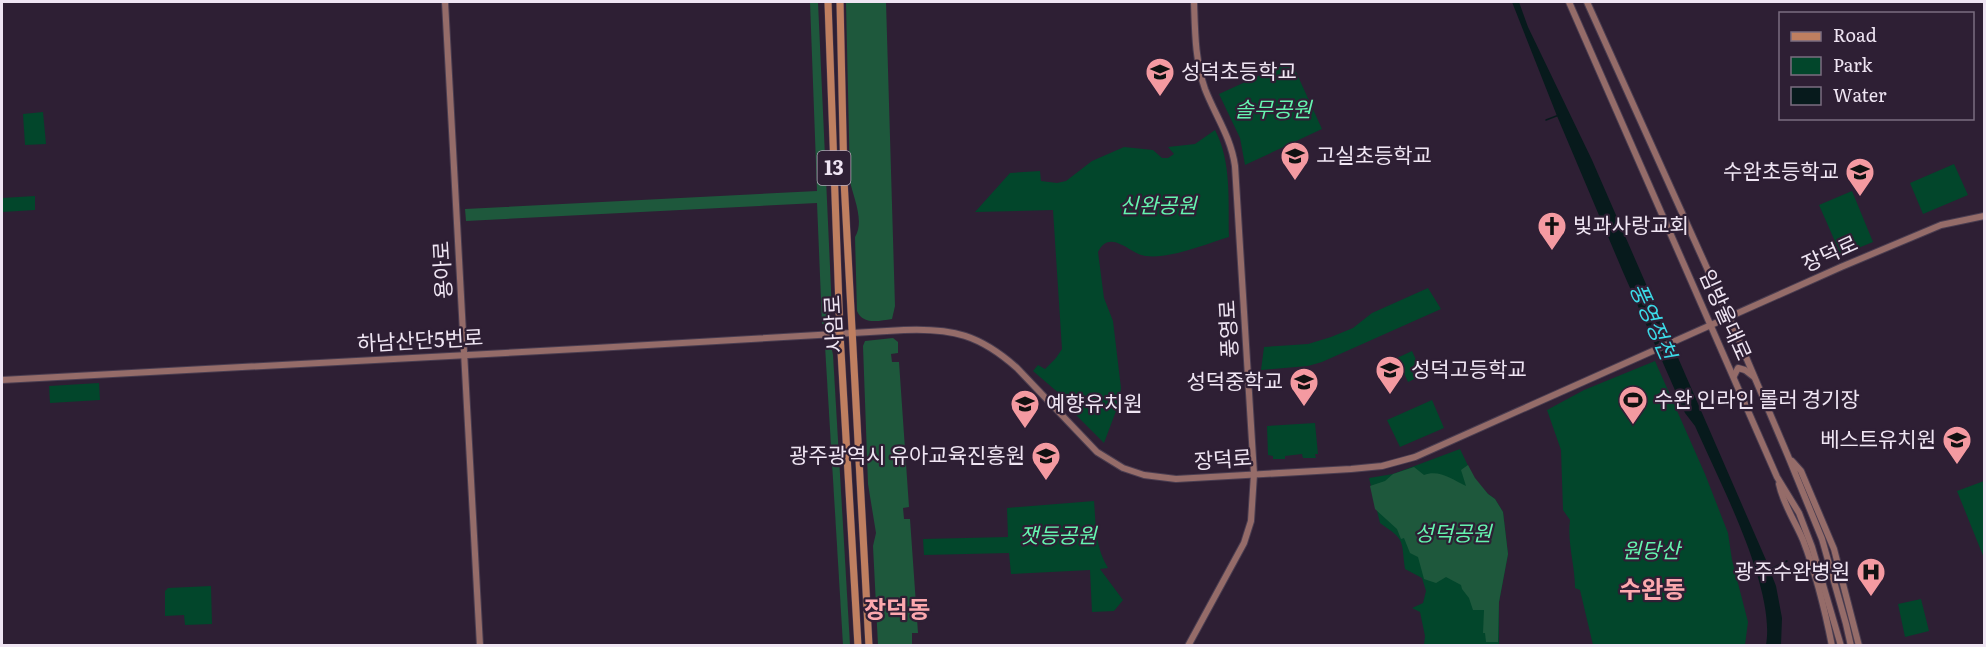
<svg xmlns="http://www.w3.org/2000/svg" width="1986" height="647" font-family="Literata,'Noto Sans KR',serif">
	<rect width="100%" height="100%" fill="#2e1f34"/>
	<!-- green -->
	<g fill="#02462b">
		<path d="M1291,61L1322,129L1245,165L1240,138L1219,94Z"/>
		<path d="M43,112L46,144L25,145L23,114Z"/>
		<path d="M1215,130C1232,162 1228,202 1229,237C1206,244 1170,259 1146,256C1131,255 1110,227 1098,252L1104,298L1113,321L1121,388L1119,403L1104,443L1072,411L1068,401L1033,371L1038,365L1045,369L1056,358L1062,349L1053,210L975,212L1010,173L1040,171L1041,181L1057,183L1066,181L1092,161L1124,147L1153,150L1162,158H1168L1174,154L1168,147L1195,144Z"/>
		<path d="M1954,164L1968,195L1923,214L1910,183Z"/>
		<path d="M1852,191L1873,242L1841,255L1819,205Z"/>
		<path d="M35,196V210L2,212V198Z"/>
		<path d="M1428,288L1441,309L1322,362L1308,366L1261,370L1264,347L1308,344L1331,337L1353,328L1372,313Z"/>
		<path d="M1412,351L1423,375L1408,382L1397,358Z"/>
		<path d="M1655,361L1705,474L1728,533L1732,560L1748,622L1745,645H1593L1580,590L1575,588C1575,565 1567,543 1570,520L1563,510L1561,450L1547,410L1584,390Z"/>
		<path d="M99,383L100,400L50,403L49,386Z"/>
		<path d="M1432,400L1444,428L1400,447L1387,420Z"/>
		<path d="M1315,423L1318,454H1315L1316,458H1303L1302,454L1285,456V459H1273V456L1268,455L1267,426Z"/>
		<path d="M1460,449L1474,478L1488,494L1495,499L1503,512L1508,554L1499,602V645H1424L1425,636L1420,612L1412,608L1423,603L1426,591L1422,578L1405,569C1401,539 1406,541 1380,523L1369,478L1393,474Z"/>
		<path d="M1984,481V558L1957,491Z"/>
		<path d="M1094,501C1096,525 1095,547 1108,568L1100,569L1123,600L1114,611L1092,612L1090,570L1011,574L1009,553L924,555L923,539L1008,537L1007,508Z"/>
		<path d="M211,586L212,624L185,625L184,615L165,616V591L168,588Z"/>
		<path d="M1921,599L1929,631L1905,637L1898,604Z"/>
	</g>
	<!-- forest -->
	<g fill="#1e583c">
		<path d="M810,2H818L832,311L828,323L822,324L817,203L466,221L465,209L817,191Z"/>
		<path d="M846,2H886L895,306L892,319C879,321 863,325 857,311L855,237C865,221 853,197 850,181Z"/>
		<path d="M893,338L898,342V353L891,354L892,362H899L909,507L903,508L904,519H910L918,633H912V645H878L873,546L876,533L868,484L863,346L865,341Z"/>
		<path d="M825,346L832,350L833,355L850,645H843Z"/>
		<path d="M1468,465L1475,478L1488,494L1495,499L1503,512L1508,554L1499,602L1498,642H1486L1485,633H1483L1484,610H1473L1469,598L1462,589L1461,585L1446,577L1436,583L1424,579L1418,557L1410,553L1404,538L1401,539L1397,529L1375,509L1370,486L1385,481L1393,474L1414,467L1424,475C1439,469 1453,480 1466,486L1461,470Z"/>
	</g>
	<!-- water -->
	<path fill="#071a1c" d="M1512,2H1519L1528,27L1592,160L1766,560L1776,586L1782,618L1781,645H1766C1776,588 1719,481 1695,426L1685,413L1623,272L1557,116Z"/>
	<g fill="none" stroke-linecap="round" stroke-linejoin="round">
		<!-- stream -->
		<g stroke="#071a1c" stroke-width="1.5">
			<path d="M1546,120L1559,115"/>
			<path d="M1769,570L1787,561"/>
		</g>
		<!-- secondary casing -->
		<g stroke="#4a3d50" stroke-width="8">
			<g id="secondary">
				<path d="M445,2L480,646"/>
				<path d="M1569,2L1777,477L1799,513L1812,547L1841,646"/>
				<path d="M1587,2L1729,317L1788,456L1822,539L1846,624L1851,646"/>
				<path d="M1734,376L1738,368L1745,370L1754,377"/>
				<path d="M2,380L596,348L904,330C953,328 980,335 1017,368L1097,452L1123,468L1144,475L1176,479L1351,469L1382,466L1415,457L1841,267L1941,225L1984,216"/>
				<path d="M1792,461L1801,471L1834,549L1859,646"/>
				<path d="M1779,484C1783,504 1795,521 1803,540C1816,574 1825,610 1832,646"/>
				<path d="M1188,646L1244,543L1251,521L1254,474L1235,166C1231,137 1215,115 1205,89C1195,61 1195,31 1194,2"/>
			</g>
		</g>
		<!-- primary casing -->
		<g stroke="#4a3d50" stroke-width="8">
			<g id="primary">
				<path d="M828,2L840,334L858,646"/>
				<path d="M840,2L844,180L869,646"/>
			</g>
		</g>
		<!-- secondary -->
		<use href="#secondary" stroke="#956c69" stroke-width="6"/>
		<!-- primary -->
		<use href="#primary" stroke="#bf7f60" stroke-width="7"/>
	</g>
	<!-- icons -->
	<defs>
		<g id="school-pin" transform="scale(1.5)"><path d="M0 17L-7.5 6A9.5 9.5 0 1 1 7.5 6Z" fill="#f49aa1" stroke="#2e1f34"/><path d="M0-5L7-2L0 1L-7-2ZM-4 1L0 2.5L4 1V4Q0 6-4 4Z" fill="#111"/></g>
		<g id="church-pin" transform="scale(1.5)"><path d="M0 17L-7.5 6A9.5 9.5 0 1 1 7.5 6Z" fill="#f49aa1" stroke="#2e1f34"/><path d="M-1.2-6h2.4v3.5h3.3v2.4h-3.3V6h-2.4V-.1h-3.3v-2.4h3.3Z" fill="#111"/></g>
		<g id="stadium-pin" transform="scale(1.5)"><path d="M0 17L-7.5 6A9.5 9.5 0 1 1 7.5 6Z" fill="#f49aa1" stroke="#2e1f34"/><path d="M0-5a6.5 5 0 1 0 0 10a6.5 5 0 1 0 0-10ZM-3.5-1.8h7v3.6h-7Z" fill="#111"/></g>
		<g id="hospital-pin" transform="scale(1.5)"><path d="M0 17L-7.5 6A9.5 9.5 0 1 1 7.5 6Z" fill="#f49aa1" stroke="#2e1f34"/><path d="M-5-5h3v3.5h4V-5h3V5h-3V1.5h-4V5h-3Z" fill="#111"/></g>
	</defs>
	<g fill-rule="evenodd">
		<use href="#school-pin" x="1160" y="72"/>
		<use href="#school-pin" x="1295" y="156"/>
		<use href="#school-pin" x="1860" y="172"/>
		<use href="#church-pin" x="1552" y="226"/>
		<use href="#school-pin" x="1390" y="370"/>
		<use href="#school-pin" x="1304" y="382"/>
		<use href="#stadium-pin" x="1633" y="400"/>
		<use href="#school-pin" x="1025" y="404"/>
		<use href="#school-pin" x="1957" y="440"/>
		<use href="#school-pin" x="1046" y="456"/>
		<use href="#hospital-pin" x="1871" y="572"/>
	</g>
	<g text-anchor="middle" stroke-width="4.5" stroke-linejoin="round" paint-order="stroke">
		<!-- shield labels -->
		<rect fill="#2e1f34" stroke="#b5aaba" stroke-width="1.5" x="817.5" y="151" width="33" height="34" rx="4.5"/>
		<g font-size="20" font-weight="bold" fill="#efe5f3">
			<text x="834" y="175">13</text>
		</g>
		<!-- poi labels -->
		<g font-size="21" fill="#efe5f3" stroke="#2e1f34" text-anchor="start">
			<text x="1181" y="79">성덕초등학교</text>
			<text x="1316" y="163">고실초등학교</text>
			<text x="1839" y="179" text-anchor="end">수완초등학교</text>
			<text x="1573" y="233">빛과사랑교회</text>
			<text x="1411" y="377">성덕고등학교</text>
			<text x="1283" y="389" text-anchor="end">성덕중학교</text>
			<text x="1654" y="407">수완 인라인 롤러 경기장</text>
			<text x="1046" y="411">예향유치원</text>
			<text x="1936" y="447" text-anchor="end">베스트유치원</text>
			<text x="1025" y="463" text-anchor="end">광주광역시 유아교육진흥원</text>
			<text x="1850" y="579" text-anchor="end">광주수완병원</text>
		</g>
		<!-- park labels -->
		<g font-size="21" font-style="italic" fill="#65f4af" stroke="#2e1f34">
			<text x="1273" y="117">솔무공원</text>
			<text x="1158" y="213">신완공원</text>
			<text x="1453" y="541">성덕공원</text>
			<text x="1058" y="543">잿등공원</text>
			<text x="1651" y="558">원당산</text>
		</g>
		<!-- street labels -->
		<g font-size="21" fill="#efe5f3" stroke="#2e1f34">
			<text transform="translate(1830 254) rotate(-24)" y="7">장덕로</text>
			<text transform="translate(443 270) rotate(-93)" y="7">용아로</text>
			<text transform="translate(1725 315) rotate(66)" y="7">임방울대로</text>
			<text transform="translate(834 324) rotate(-93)" y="7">사암로</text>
			<text transform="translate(1229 329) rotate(-93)" y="7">풍영로</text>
			<text transform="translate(420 341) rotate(-3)" y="7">하남산단5번로</text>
			<text transform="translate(1223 460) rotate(-4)" y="7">장덕로</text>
		</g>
		<!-- water labels -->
		<g font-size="22" font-style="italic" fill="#3cdbe8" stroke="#2e1f34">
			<text transform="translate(1653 321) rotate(66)" y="8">풍영정천</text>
		</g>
		<!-- quarter labels -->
		<g font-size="24" font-weight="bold" fill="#fca8ae" stroke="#2e1f34">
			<text x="1652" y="598">수완동</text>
			<text x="897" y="618">장덕동</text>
		</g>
	</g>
	<!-- border -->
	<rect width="1986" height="647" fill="none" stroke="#efe5f3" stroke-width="6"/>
	<!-- legend -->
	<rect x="1779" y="12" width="195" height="108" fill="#2e1f34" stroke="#7b6e80" stroke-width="1.5"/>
	<rect x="1791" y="32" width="30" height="9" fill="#bf7f60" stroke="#7b6e80" stroke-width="1.5"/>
	<text x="1833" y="42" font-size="18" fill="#efe5f3">Road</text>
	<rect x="1791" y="57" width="30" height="18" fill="#02462b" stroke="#7b6e80" stroke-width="1.5"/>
	<text x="1833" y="72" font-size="18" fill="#efe5f3">Park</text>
	<rect x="1791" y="87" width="30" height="18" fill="#071a1c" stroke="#7b6e80" stroke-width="1.5"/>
	<text x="1833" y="102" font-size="18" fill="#efe5f3">Water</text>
</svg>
